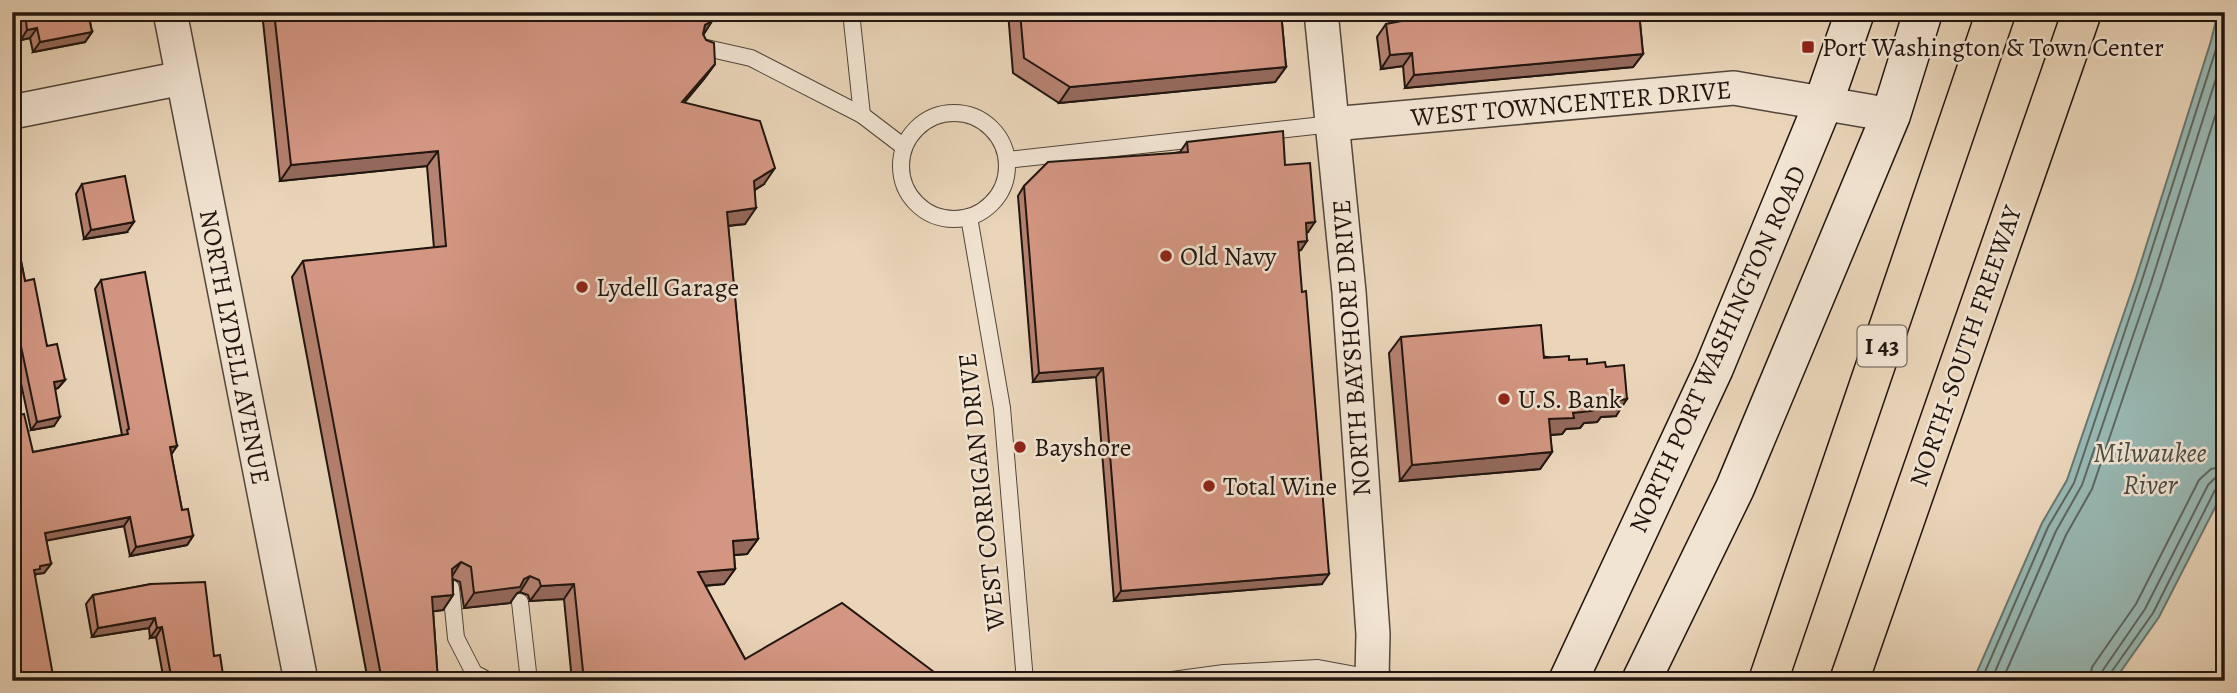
<svg xmlns="http://www.w3.org/2000/svg" width="2237" height="693" font-family="Alegreya,serif">
	<rect width="100%" height="100%" fill="#ead5b9"/>
	<filter id="stains"><feTurbulence type="fractalNoise" baseFrequency=".00286" numOctaves="4"/><feColorMatrix values="0 0 0 0 .2 0 0 0 0 .09 0 0 0 0 .02 0 0 0 .5 -.17"/></filter>
	<radialGradient id="worn" r=".72"><stop offset=".6" stop-color="#630" stop-opacity="0"/><stop offset="1" stop-color="#630" stop-opacity=".3"/></radialGradient>
	<!-- water -->
	<path fill="#98b8b3" stroke="#687771" stroke-width="2" d="M2218,12H2225V488L2159,617L2114,681H1973L2042,523L2067,480L2136,278L2211,41Z"/>
	<g fill="none" stroke-linecap="round" stroke-linejoin="round">
		<!-- shore -->
		<g stroke="#5c6661" stroke-width="2">
			<path d="M1981,681L2048,527L2074,483L2142,280L2218,43L2224,12"/>
			<path d="M1991,681L2056,531L2082,485L2151,283L2225,50"/>
			<path d="M2002,681L2066,535L2092,489L2161,286L2225,85"/>
			<path d="M2090,681L2092,667L2136,604L2199,480L2211,469L2225,466"/>
			<path d="M2100,681L2103,670L2145,609L2208,485L2215,478L2225,477"/>
			<path d="M2109,681L2110,674L2153,613L2215,490L2225,485"/>
		</g>
		<!-- service casing -->
		<g stroke="#53453a" stroke-width="18">
			<g id="service">
				<path d="M851,12L862,115"/>
				<path d="M702,47L751,58L862,115L904,147"/>
				<circle cx="954" cy="166" r="53"/>
				<path d="M1007,160L1332,124"/>
				<path d="M969,217L1002,408L1025,681"/>
				<path d="M451,588L456,638L474,673L489,681"/>
				<path d="M520,602L529,681"/>
				<path d="M1165,681L1224,673L1318,668L1372,678"/>
			</g>
		</g>
		<!-- minor casing -->
		<g stroke="#53453a" stroke-width="36">
			<g id="minor">
				<path d="M170,12L301,681"/>
				<path d="M1321,12L1349,292L1373,634L1372,678L1376,681"/>
				<path d="M12,112L182,78"/>
				<path d="M1332,124L1734,88L1891,115"/>
			</g>
		</g>
		<!-- secondary casing -->
		<g stroke="#21150f" stroke-width="41">
			<g id="secondary">
				<path d="M1568,681L1714,368L1823,104L1855,12"/>
				<path d="M1641,681L1735,488L1891,115L1923,12"/>
			</g>
		</g>
		<!-- motorway casing -->
		<g stroke="#21150f" stroke-width="41">
			<g id="motorway">
				<path d="M1768,681L1996,12"/>
				<path d="M1849,681L2082,12"/>
			</g>
		</g>
		<!-- service -->
		<use href="#service" stroke="#f1e4d2" stroke-width="16"/>
		<!-- minor -->
		<use href="#minor" stroke="#f1e4d2" stroke-width="33"/>
		<!-- secondary -->
		<use href="#secondary" stroke="#f1e4d2" stroke-width="38"/>
		<!-- motorway -->
		<use href="#motorway" stroke="#ead5b9" stroke-width="38"/>
	</g>
	<!-- wall -->
	<g fill="#b58170" stroke="#21150f" stroke-width="2">
		<path d="M16,12H88L92,32L85,42L33,52L30,38L21,40Z"/>
		<path d="M262,12H712V21L703,35L715,64L704,79L684,103L764,184L755,190L745,224L728,226L758,539L747,554L734,555L735,569L724,584L705,586L745,659L938,675L934,681H572L564,599L530,601L528,595L520,592L517,593L510,603L464,608L460,582L453,579V595L443,610L433,611L438,681H368L292,277L303,261L434,248L427,166L280,181Z"/>
		<path d="M1008,12H1281L1286,67L1275,82L1059,103L1013,73Z"/>
		<path d="M1391,12H1639L1643,54L1633,67L1405,88L1403,66L1381,69L1377,37L1386,24L1392,23Z"/>
		<path d="M1187,142L1285,165L1308,232H1307L1301,250L1298,251L1322,584L1114,601L1096,377L1033,382L1018,196L1024,186L1180,152Z"/>
		<path d="M82,184L127,232L84,239L76,194Z"/>
		<path d="M12,216L25,281L47,346L65,380L58,388L55,389L54,426L31,430L12,342Z"/>
		<path d="M101,280L177,446L171,454L182,510L193,536L187,545L130,556L124,526L46,540L51,564L44,573L36,574L35,576L12,681L33,452L122,435L95,289Z"/>
		<path d="M1401,337L1569,360L1606,367L1616,416L1601,417L1597,422L1584,423L1580,428L1566,429L1562,434L1550,435L1552,452L1540,469L1400,481L1389,353Z"/>
		<path d="M151,584L214,656L224,681H164L156,637L150,638L149,628L92,637L86,604L93,595Z"/>
	</g>
	<!-- shaded-wall -->
	<g fill="#94695b" stroke="#21150f" stroke-width="2">
		<path d="M712,21L702,37L705,25Z"/>
		<path d="M37,28L30,38L21,40L27,30Z"/>
		<path d="M92,32L85,42L33,52L40,42Z"/>
		<path d="M1412,53L1403,66L1381,69L1390,55Z"/>
		<path d="M1643,54L1633,67L1405,88L1414,75Z"/>
		<path d="M715,64L704,79L671,118L682,102Z"/>
		<path d="M1286,67L1275,82L1059,103L1070,87Z"/>
		<path d="M438,151L427,166L280,181L291,165Z"/>
		<path d="M775,168L764,184L743,197L754,181Z"/>
		<path d="M756,208L745,224L716,227L727,212Z"/>
		<path d="M134,222L127,232L84,239L91,230Z"/>
		<path d="M1315,222L1308,232L1299,233L1306,223Z"/>
		<path d="M1307,241L1301,250L1291,251L1298,242Z"/>
		<path d="M1103,368L1096,377L1033,382L1039,373Z"/>
		<path d="M65,380L58,388L48,391L54,382Z"/>
		<path d="M1627,399L1616,416L1601,417L1597,422L1584,423L1580,428L1566,429L1562,434L1538,436L1549,419L1573,413L1609,401Z"/>
		<path d="M60,417L54,426L31,430L37,422Z"/>
		<path d="M177,446L171,455L170,447Z"/>
		<path d="M1552,452L1540,469L1400,481L1412,465Z"/>
		<path d="M130,517L124,526L39,542L45,533Z"/>
		<path d="M193,536L187,545L130,556L136,547Z"/>
		<path d="M758,539L747,554L722,556L733,541Z"/>
		<path d="M461,562L451,578L452,569Z"/>
		<path d="M51,564L44,573L36,574L34,578V570L40,566Z"/>
		<path d="M735,569L724,584L687,587L698,572Z"/>
		<path d="M1329,574L1322,584L1114,601L1121,591Z"/>
		<path d="M530,576L520,592L517,593L510,603L464,608L474,593Z"/>
		<path d="M574,584L564,599L530,601L541,586Z"/>
		<path d="M453,595L443,610L422,613L432,597Z"/>
		<path d="M155,618L149,628L92,637L98,628Z"/>
		<path d="M162,627L156,637L150,638L157,628Z"/>
		<path d="M938,675L934,681H926Z"/>
	</g>
	<!-- building -->
	<g fill="#d39682" stroke="#21150f" stroke-width="2">
		<path d="M25,12H88L92,32L40,42L37,28L27,30Z"/>
		<path d="M274,12H712V21L705,25L703,34L706,40L714,43L715,64L682,102L760,121L775,168L754,181L756,208L727,212L758,539L733,541L735,569L698,572L745,659L842,603L938,675L926,681H584L574,584L541,586L539,580L530,576L524,579L520,587L474,593L471,567L461,562L452,569L453,595L432,597L438,681H382L303,261L446,246L438,151L291,165Z"/>
		<path d="M1020,12H1281L1286,67L1070,87L1024,58Z"/>
		<path d="M1402,12H1639L1643,54L1414,75L1412,53L1390,55L1386,24L1402,21Z"/>
		<path d="M1283,131L1285,165L1310,163L1315,222L1306,223L1307,241L1298,242L1302,292L1306,291L1329,574L1121,591L1103,368L1039,373L1024,186L1048,162L1188,152L1187,142Z"/>
		<path d="M125,176L134,222L91,230L82,184Z"/>
		<path d="M12,216L25,281L34,279L47,346L57,344L65,380L54,382L60,417L37,422L15,318H12Z"/>
		<path d="M145,272L177,446L170,447L182,510L188,509L193,536L136,547L130,517L45,533L51,564L40,566V569L34,570L54,681H12V416L24,414L33,452L128,434L127,430L129,429L101,280Z"/>
		<path d="M1541,325L1544,358L1569,356V360L1587,359V364L1605,362L1606,367L1624,365L1627,399L1609,401V406L1591,407L1592,411L1573,413L1574,418L1549,419L1552,452L1412,465L1401,337Z"/>
		<path d="M205,582L214,656L220,655L224,681H172L162,627L157,628L155,618L98,628L93,595L151,584Z"/>
	</g>
	<!-- markers -->
	<g fill="#8f2418" stroke="#f1e4d2" stroke-width="2.5">
		<rect x="1801" y="40" width="14" height="14" rx="3.5"/>
		<circle cx="1166" cy="256" r="7"/>
		<circle cx="582" cy="287" r="7"/>
		<circle cx="1504" cy="399" r="7"/>
		<circle cx="1020" cy="447" r="7"/>
		<circle cx="1209" cy="486" r="7"/>
	</g>
	<g text-anchor="middle" stroke-width="5" stroke-linejoin="round" paint-order="stroke">
		<!-- shield labels -->
		<rect fill="#f1e4d2" stroke="#5f534a" stroke-width="2" x="1857.5" y="325.5" width="49" height="41" rx="5"/>
		<g font-size="24" font-weight="bold" fill="#21150f">
			<text x="1882" y="354">I 43</text>
		</g>
		<!-- poi labels -->
		<g font-size="26" fill="#21150f" stroke="#f1e4d2" text-anchor="start">
			<text x="1822" y="56">Port Washington &amp; Town Center</text>
			<text x="1180" y="265">Old Navy</text>
			<text x="596" y="296">Lydell Garage</text>
			<text x="1518" y="408">U.S. Bank</text>
			<text x="1034" y="456">Bayshore</text>
			<text x="1223" y="495">Total Wine</text>
		</g>
		<!-- street labels -->
		<g font-size="26" fill="#21150f" stroke="#f1e4d2">
			<text transform="translate(1571 103) rotate(-5)" y="9">WEST TOWNCENTER DRIVE</text>
			<text transform="translate(1965 346) rotate(-71)" y="9">NORTH-SOUTH FREEWAY</text>
			<text transform="translate(235 347) rotate(79)" y="9">NORTH LYDELL AVENUE</text>
			<text transform="translate(1351 348) rotate(-94)" y="9">NORTH BAYSHORE DRIVE</text>
			<text transform="translate(1717 349) rotate(-66)" y="9">NORTH PORT WASHINGTON ROAD</text>
			<text transform="translate(981 492) rotate(-96)" y="9">WEST CORRIGAN DRIVE</text>
		</g>
		<!-- water labels -->
		<g font-size="28" font-style="italic" fill="#4b4e48" stroke="#f1e4d2">
			<text x="2150" y="462">Milwaukee<tspan x="2150" dy="32">River</tspan></text>
		</g>
	</g>
	<!-- margin -->
	<rect width="2237" height="693" fill="none" stroke="#ead5b9" stroke-width="42"/>
	<rect x="14" y="14" width="2209" height="665" fill="none" stroke="#21150f" stroke-width="3.5"/>
	<rect x="21" y="21" width="2195" height="651" fill="none" stroke="#21150f" stroke-width="2"/>
	<rect width="100%" height="100%" filter="url(#stains)"/>
	<rect width="100%" height="100%" fill="url(#worn)"/>
</svg>
